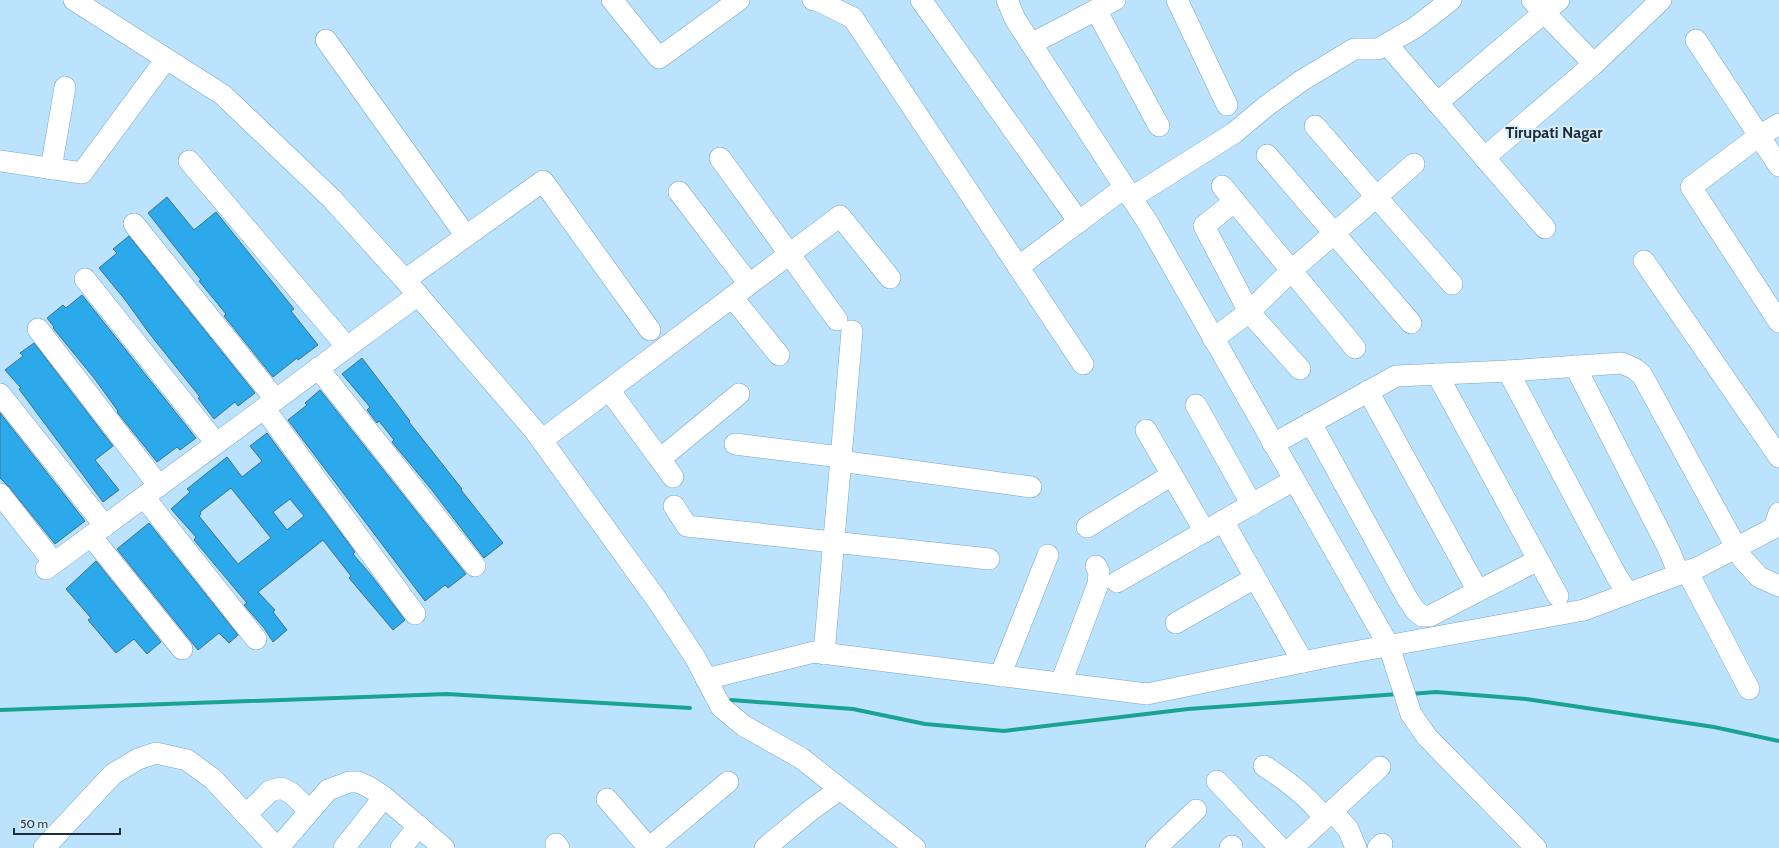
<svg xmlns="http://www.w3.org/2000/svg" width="1779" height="848" font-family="Cabin,sans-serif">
	<rect width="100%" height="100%" fill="#bce3fd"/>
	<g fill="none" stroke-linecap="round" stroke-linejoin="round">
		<!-- stream -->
		<g stroke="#1aa391" stroke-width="4">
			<path d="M1410,694L1436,692L1526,699L1714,727L1779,741"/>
			<path d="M731,700L853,709L925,724L1004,731L1188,709L1399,694"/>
			<path d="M0,710L447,694L690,708"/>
		</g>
	</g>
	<!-- building -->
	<g fill="#2ba9ea" stroke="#416f8c" fill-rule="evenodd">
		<path d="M167,197L194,230L216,212L294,309L291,311L318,345L298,360L297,358L273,377L224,316L226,314L199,281L201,280L148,213Z"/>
		<path d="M129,236L255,393L238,406L235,402L214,419L198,398L200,397L149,333L126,301L99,268L117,253L113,249Z"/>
		<path d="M82,295L196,438L180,450L177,447L157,462L117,412L118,411L94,378L53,328L54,327L47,318L63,305L66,308Z"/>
		<path d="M34,343L113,446L95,460L119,490L103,502L19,389L21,388L5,370L23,356L20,353Z"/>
		<path d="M362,358L410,421L409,422L462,489L461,490L503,543L484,558L431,489L392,442L394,440L379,421L377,423L367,410L370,407L342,374Z"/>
		<path d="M320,390L466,574L448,588L445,585L425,601L288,420L307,405L305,403Z"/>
		<path d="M0,413L85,521L55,544L9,487L0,478Z"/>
		<path d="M267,433L355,552L353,554L371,575L405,620L393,630L349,578L351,576L323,540L258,592L275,610L273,612L287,630L273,642L264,628L244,605L247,603L194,540L196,537L171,509L190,492L187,489L227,457L242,477L262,461L250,446ZM231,488L271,538L238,564L199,516L201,514L200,512ZM290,499L304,516L287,530L273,512Z"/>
		<path d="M149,523L238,635L229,643L219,633L198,650L117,549Z"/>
		<path d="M96,561L161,642L147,654L134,639L116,653L88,620L91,618L66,589Z"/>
	</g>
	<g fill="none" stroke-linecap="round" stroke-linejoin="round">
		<!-- minor casing -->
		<g stroke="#76a5c4" stroke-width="22">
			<g id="minor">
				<path d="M74,0L223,95L332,199L405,280L535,431L657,600L696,659L721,707L744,726L801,758L915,848"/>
				<path d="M612,0L659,58L739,0"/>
				<path d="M813,0L819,1L853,18L1083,364"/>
				<path d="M921,0L1079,222"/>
				<path d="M1007,0L1015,19L1148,223L1389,646L1411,714L1427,737L1536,848"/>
				<path d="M1177,0L1227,105"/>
				<path d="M1532,0L1594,64"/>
				<path d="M1096,10L1159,126"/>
				<path d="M326,40L466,236"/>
				<path d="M1696,40L1779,166"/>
				<path d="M1031,44L1115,0"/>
				<path d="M1387,44L1545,228"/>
				<path d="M1437,103L1559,0"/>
				<path d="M1779,124L1759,136L1691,187L1779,322"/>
				<path d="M1315,126L1452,284"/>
				<path d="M1267,155L1411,323"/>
				<path d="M720,158L837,320"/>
				<path d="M1484,158L1594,64L1661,0"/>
				<path d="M0,161L82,173L166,59"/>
				<path d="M189,161L347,347"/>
				<path d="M51,169L65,87"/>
				<path d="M1222,186L1355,348"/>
				<path d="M679,192L749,284"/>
				<path d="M1131,198L1234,133L1265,107L1301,81L1354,49H1378L1416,27L1451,0"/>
				<path d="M1235,201L1204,226L1249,312L1300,369"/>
				<path d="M134,224L276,400"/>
				<path d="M1644,261L1779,457"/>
				<path d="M1018,267L1124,188"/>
				<path d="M85,279L216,443"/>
				<path d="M405,280L543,181L650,330"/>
				<path d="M732,297L779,355"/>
				<path d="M38,329L159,486"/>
				<path d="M1213,339L1249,312L1292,270L1414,164"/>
				<path d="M1575,366L1669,550L1679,574"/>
				<path d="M318,368L475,566"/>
				<path d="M1508,371L1617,577L1628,593"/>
				<path d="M1437,374L1558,596"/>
				<path d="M609,390L673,477"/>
				<path d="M1368,391L1478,591"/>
				<path d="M0,394L105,526"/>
				<path d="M1196,405L1252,505"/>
				<path d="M264,408L415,614"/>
				<path d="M1311,423L1407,598L1415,610L1422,616H1430L1538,560"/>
				<path d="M1146,430L1205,532"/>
				<path d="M542,440L840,216L890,278"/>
				<path d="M735,444L841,457"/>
				<path d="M1273,444L1396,376L1508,371L1622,363L1635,369L1642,375L1742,558L1759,577L1779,586"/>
				<path d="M660,459L739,394"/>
				<path d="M840,461L1031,487"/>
				<path d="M0,494L54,563"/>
				<path d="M144,497L256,639"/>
				<path d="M674,506L687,526L989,559"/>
				<path d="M1223,521L1303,662"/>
				<path d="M1087,527L1172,475"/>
				<path d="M91,536L182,649"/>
				<path d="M46,569L418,295"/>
				<path d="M1687,571L1749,689"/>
				<path d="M1117,582L1294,480"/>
				<path d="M1176,623L1255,578"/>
				<path d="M824,654L852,331"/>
				<path d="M1000,676L1048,555"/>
				<path d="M706,679L814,652L1147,694L1337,655L1584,610L1699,567L1774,528L1779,513"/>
				<path d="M1061,683L1098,584L1099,572L1096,566"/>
				<path d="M1264,766C1286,780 1309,797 1324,818"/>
				<path d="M1217,781L1280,848"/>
				<path d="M607,799L649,848"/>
				<path d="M1332,811L1348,829L1356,848"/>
				<path d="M246,815L270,791L281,788L291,793L309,810"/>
				<path d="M556,844L559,848"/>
				<path d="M44,848L113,774L138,759L156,753L187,760L213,779L277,848"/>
				<path d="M278,848L328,790L349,782H358L369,787L384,797L444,848"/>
				<path d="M344,848L384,797"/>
				<path d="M401,848L419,826"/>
				<path d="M649,848L728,782"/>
				<path d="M765,848L811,810L840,789"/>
				<path d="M1156,848L1196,810"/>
				<path d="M1230,848L1232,846"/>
				<path d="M1292,848L1380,767"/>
				<path d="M1378,848L1382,844"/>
			</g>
		</g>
		<!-- minor -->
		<use href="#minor" stroke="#fff" stroke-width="21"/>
	</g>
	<g text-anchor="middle" stroke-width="4" stroke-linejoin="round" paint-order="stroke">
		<!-- quarter labels -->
		<g font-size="16" font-weight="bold" fill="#1a2d39" stroke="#daedfa">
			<text x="1554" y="138">Tirupati Nagar</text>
		</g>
	</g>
	<!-- scale -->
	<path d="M14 828v6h106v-6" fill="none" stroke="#1a2d39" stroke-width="2"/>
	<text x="20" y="828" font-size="12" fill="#1a2d39" stroke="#daedfa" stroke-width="3" paint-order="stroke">50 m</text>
</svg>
